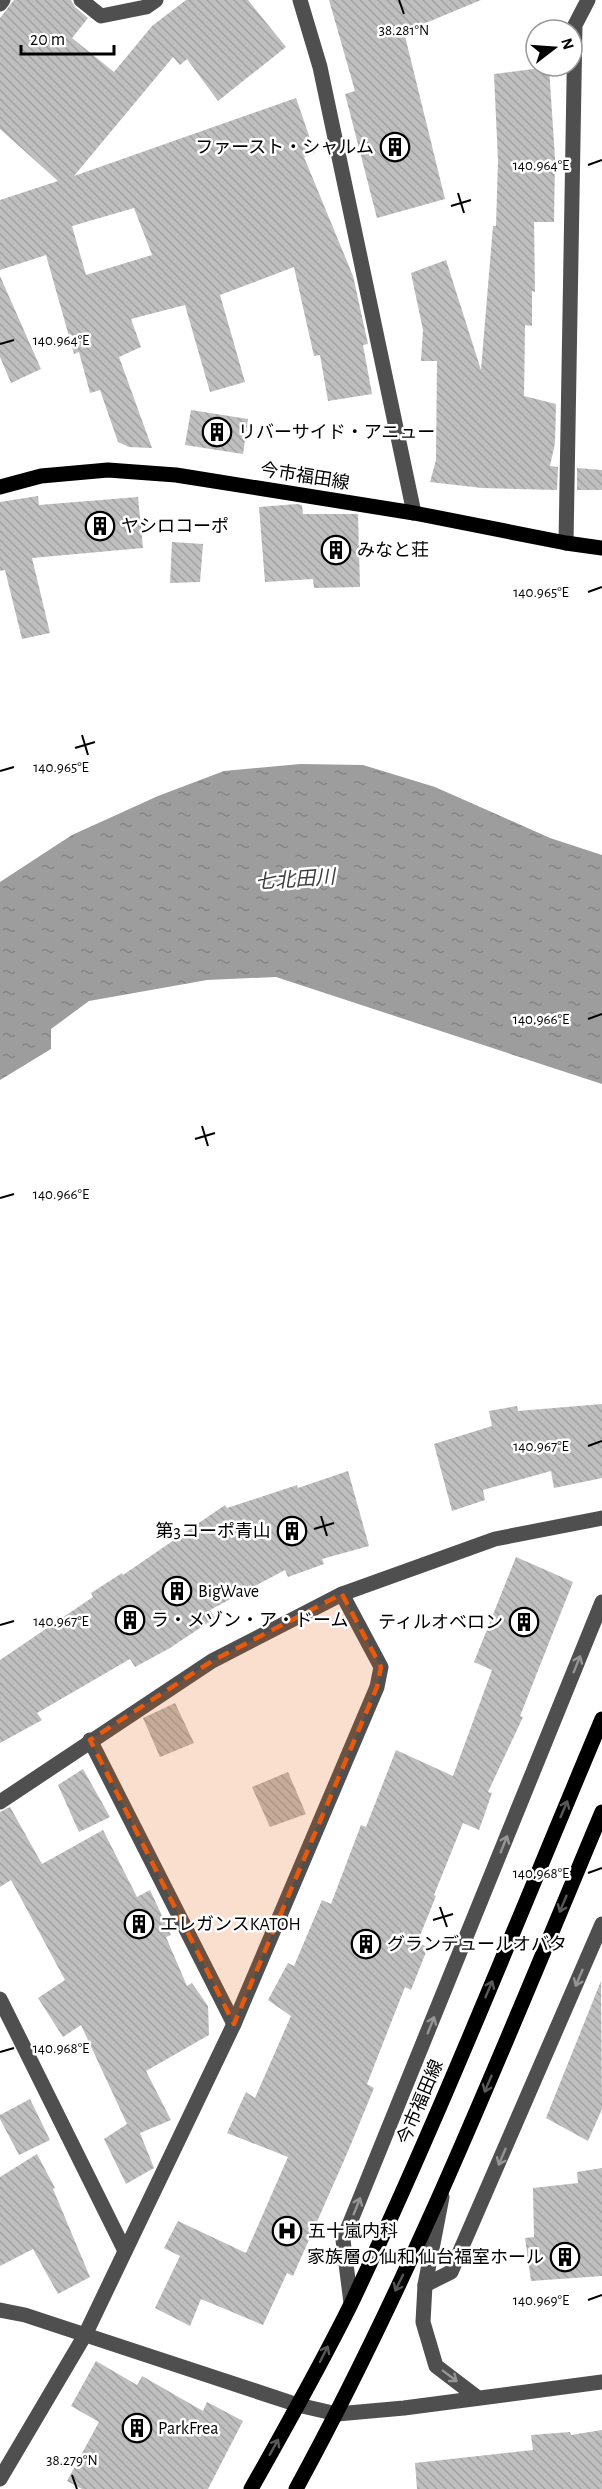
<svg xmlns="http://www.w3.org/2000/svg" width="602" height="2489" font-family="'Alegreya Sans','Noto Sans JP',sans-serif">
	<defs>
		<pattern id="water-ripples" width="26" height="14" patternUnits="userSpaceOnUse" patternTransform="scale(1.5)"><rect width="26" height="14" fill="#9d9d9d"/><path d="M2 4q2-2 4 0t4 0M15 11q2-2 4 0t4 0" fill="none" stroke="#858585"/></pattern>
		<pattern id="building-back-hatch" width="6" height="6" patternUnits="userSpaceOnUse" patternTransform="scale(1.5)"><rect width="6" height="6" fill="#bfbfbf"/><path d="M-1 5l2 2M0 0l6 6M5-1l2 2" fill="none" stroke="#a2a2a2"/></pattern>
	</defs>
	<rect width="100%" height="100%" fill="#fff"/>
	<!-- water -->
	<path fill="url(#water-ripples)" d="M300,764L363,765L435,787L550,838L602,855V1084L276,977L207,980L89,1001L51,1029V1049L0,1080V882L72,835L158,796L224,771Z"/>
	<!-- building -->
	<g fill="url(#building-back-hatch)" fill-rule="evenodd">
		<path d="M14,0H71L75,7L88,18L72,38L114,72L152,26L186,0H248L286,47L218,101L187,59L180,65L173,57L74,176L296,98L315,153L304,157L353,276L368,344L363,345L372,394L328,401L320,355L314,356L294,267L220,295L245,382L210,392L185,305L131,319L141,347L119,357L152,448L129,447L118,442L100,390L90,393L79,352L74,354L46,255L0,270V200L58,181L0,129V18ZM134,208L152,255L86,275L72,226Z"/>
		<path d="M329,0H481L404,32L445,199L377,218L345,94L355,91Z"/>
		<path d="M549,67L555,158L554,222H534L535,292L532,291V326L525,325L524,396L556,404L555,443L550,466L558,467L557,490L482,488L430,482L436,460L437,361H421L423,330L411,273L446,260L481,370L493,226H496L498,161L494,74Z"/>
		<path d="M0,276L41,369L11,383L0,357Z"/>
		<path d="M191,410L248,419L243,454L185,445Z"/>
		<path d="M577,468L602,470V490H577Z"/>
		<path d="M38,496L39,505L138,497L143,548L32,558L50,633L22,639L5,570L0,571V502Z"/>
		<path d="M297,504L302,505L303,514H358L360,587L314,588L313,579L265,582L259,507Z"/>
		<path d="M172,542L203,544L200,582L170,583Z"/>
		<path d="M602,1404V1478L554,1488L551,1471L483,1490L485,1500L452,1511L434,1444L492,1426L489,1411L517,1406L518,1411Z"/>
		<path d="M348,1471L369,1546L322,1559L324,1564L288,1577L285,1570L210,1610L215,1618L170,1648L135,1667L130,1659L37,1713L42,1720L0,1743V1660L93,1597L91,1593L122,1573L123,1575L225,1505L227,1508L297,1485L298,1488Z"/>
		<path d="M516,1557L573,1582L520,1716L523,1717L488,1792L492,1793L479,1830L463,1823L434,1895L436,1896L417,1943L428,1947L411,1990L405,1987L367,2084L374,2088L349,2149L293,2276L287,2273L263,2325L201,2299L190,2326L155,2308L180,2256L164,2248L178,2221L246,2253L288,2157L227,2133L246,2092L255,2098L291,2016L268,2000L288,1963L294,1966L322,1900L331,1904L361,1825L366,1827L396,1750L453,1776L492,1670L474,1662Z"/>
		<path d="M175,1703L194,1743L160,1757L143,1718Z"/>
		<path d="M83,1769L110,1817L79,1832L58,1785Z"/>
		<path d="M288,1772L306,1814L270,1827L252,1787Z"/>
		<path d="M10,1807L42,1864L103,1830L137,1897L150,1890L171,1935L166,1937L187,1986L192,1983L208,2006L209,2035L146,2071L171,2120L140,2133L154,2168L126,2184L104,2139L127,2124L81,2025L63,2037L38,1998L65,1980L11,1880L0,1887V1812Z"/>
		<path d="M601,1981L602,2109L588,2141L546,2118Z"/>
		<path d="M30,2099L50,2140L19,2155L0,2119V2115Z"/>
		<path d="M37,2154L55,2188L53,2189L90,2277L58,2294L33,2249L0,2266V2177Z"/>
		<path d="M602,2168V2276L531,2281L525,2238L534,2237L533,2188L578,2183L577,2172Z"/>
		<path d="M96,2361L137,2385L142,2376L203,2411L207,2402L243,2421L208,2489H82L67,2481L99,2422L71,2406Z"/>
		<path d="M602,2430V2489H417L415,2463L533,2450L531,2435L570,2432L571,2435Z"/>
	</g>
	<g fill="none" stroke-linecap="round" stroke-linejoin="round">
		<!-- minor -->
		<g stroke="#4f4f4f" stroke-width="15">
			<path d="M81,0L101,16L146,7L156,0"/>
			<path d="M300,0L320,67L414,513"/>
			<path d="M0,4L3,0"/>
			<path d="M566,543L575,25L588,0"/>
			<path d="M90,1740L234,2024"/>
			<path d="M0,1802L212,1661L342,1594L495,1539L602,1518"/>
			<path d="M0,1999L125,2251"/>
			<path d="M442,2197L425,2285L423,2322L436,2366L478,2398"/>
			<path d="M425,2285L451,2272L602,1924"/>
			<path d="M351,2303L343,2240L602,1602"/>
			<path d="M0,2310L25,2315L298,2405L337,2414L404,2408L602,2382"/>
			<path d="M0,2479L85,2335L234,2024L377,1687L381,1667L342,1594"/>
		</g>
		<!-- major -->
		<g stroke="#000" stroke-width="15">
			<path d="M0,487L41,476L108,470L176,475L414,513L566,543L602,548"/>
			<path d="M251,2489C286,2427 321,2365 352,2302C442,2111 520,1914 602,1719"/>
			<path d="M296,2489C415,2271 506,2041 602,1812"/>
		</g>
	</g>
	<!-- one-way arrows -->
	<defs><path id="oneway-shaft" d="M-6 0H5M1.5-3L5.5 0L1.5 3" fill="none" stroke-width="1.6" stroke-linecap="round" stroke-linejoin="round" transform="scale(1.5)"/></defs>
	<g stroke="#959595">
		<use href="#oneway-shaft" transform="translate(577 1664) rotate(-68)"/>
		<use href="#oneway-shaft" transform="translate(504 1844) rotate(-68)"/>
		<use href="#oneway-shaft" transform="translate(579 1978) rotate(113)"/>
		<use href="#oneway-shaft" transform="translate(431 2025) rotate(-68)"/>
		<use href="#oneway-shaft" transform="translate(502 2157) rotate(113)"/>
		<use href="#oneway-shaft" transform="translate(357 2206) rotate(-68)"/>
		<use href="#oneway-shaft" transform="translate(450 2376) rotate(37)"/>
	</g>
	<g stroke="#595959">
		<use href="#oneway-shaft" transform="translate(564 1809) rotate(-67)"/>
		<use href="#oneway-shaft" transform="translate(563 1904) rotate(113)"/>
		<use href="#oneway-shaft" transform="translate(489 1989) rotate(-67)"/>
		<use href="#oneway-shaft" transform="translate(488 2084) rotate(113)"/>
		<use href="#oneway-shaft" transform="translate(399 2283) rotate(116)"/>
		<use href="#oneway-shaft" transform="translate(324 2354) rotate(-63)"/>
		<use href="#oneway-shaft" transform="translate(274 2447) rotate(-61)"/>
	</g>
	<!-- marked area -->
	<path fill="#e8590c" fill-opacity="0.2" stroke="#e8590c" stroke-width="4.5" stroke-dasharray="12 8" stroke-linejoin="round" d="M342,1594L381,1667L377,1687L234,2024L90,1740L212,1661Z"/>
	<!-- ticks -->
	<path fill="none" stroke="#000" stroke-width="2" d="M399,0L404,14M588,165L602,160M458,193L464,213M451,206L471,200M0,344L14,340M588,592L602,587M82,735L88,755M75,748L95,742M0,771L14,767M588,1019L602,1014M202,1126L208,1146M195,1139L215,1133M0,1198L14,1194M588,1446L602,1441M321,1516L327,1536M314,1529L334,1523M0,1625L14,1621M588,1873L602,1868M440,1907L447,1927M433,1920L453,1914M0,2052L14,2048M588,2300L602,2295M72,2475L77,2489"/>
	<!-- icons -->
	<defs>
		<g id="building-ring" transform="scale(1.5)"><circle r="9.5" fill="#fff" stroke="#000" stroke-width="1.5"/><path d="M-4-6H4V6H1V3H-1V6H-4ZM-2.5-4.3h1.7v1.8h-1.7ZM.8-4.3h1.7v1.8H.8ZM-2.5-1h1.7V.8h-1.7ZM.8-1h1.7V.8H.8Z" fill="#000"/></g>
		<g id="hospital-ring" transform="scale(1.5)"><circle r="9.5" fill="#fff" stroke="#000" stroke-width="1.5"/><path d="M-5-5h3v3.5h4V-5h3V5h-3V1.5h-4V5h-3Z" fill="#000"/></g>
	</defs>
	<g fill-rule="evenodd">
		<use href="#building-ring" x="395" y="147"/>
		<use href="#building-ring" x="217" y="432"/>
		<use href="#building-ring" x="100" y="526"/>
		<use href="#building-ring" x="336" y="550"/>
		<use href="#building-ring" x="292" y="1531"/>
		<use href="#building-ring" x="177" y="1591"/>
		<use href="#building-ring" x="130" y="1620"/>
		<use href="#building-ring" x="524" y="1622"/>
		<use href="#building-ring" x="139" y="1924"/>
		<use href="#building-ring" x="366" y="1944"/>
		<use href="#hospital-ring" x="287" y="2231"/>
		<use href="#building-ring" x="565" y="2257"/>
		<use href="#building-ring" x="137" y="2428"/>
	</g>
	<g text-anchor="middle" stroke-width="5" stroke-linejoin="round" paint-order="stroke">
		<!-- poi labels -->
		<g font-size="18" fill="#000" stroke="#fff" text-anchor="start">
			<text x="374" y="153" text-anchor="end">ファースト・シャルム</text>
			<text x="238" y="438">リバーサイド・アニュー</text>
			<text x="121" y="532">ヤシロコーポ</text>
			<text x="357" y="556">みなと荘</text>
			<text x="271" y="1537" text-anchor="end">第3コーポ青山</text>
			<text x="198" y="1597">BigWave</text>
			<text x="151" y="1626">ラ・メゾン・ア・ドーム</text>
			<text x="503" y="1628" text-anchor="end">ティルオベロン</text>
			<text x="160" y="1930">エレガンスKATOH</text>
			<text x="387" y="1950">グランデュールオバタ</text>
			<text x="308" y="2237">五十嵐内科</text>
			<text x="544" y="2263" text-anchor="end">家族層の仙和 仙台福室ホール</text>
			<text x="158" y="2434">ParkFrea</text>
		</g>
		<!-- street labels -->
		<g font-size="18" fill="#000" stroke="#fff">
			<text transform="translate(305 476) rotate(9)" y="6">今市福田線</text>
			<text transform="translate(420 2102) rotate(-67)" y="6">今市福田線</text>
		</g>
		<!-- water labels -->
		<g font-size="20" font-style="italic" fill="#3e3e3e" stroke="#fff">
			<text transform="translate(295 879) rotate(-4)" y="7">七北田川</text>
		</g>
	</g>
	<g font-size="15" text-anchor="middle" fill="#000" stroke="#fff" stroke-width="5" stroke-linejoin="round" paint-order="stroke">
		<text x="404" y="35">38.281°N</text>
		<text x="541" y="170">140.964°E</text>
		<text x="61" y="345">140.964°E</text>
		<text x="541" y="597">140.965°E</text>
		<text x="61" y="772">140.965°E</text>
		<text x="541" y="1024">140.966°E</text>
		<text x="61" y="1199">140.966°E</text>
		<text x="541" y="1451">140.967°E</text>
		<text x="61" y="1626">140.967°E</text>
		<text x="541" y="1878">140.968°E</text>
		<text x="61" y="2053">140.968°E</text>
		<text x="541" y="2305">140.969°E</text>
		<text x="72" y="2465">38.279°N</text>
	</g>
	<!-- north arrow -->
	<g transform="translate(554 48) rotate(73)"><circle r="28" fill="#ffffff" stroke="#999999" stroke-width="1.5"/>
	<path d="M0-4.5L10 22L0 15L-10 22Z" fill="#000000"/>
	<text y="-9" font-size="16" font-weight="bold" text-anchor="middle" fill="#000000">N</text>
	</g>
	<!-- scale -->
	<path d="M21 45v9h93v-9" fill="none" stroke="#000000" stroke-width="3"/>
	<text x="30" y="45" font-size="18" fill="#000000" stroke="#ffffff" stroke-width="4.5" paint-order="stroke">20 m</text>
</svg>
